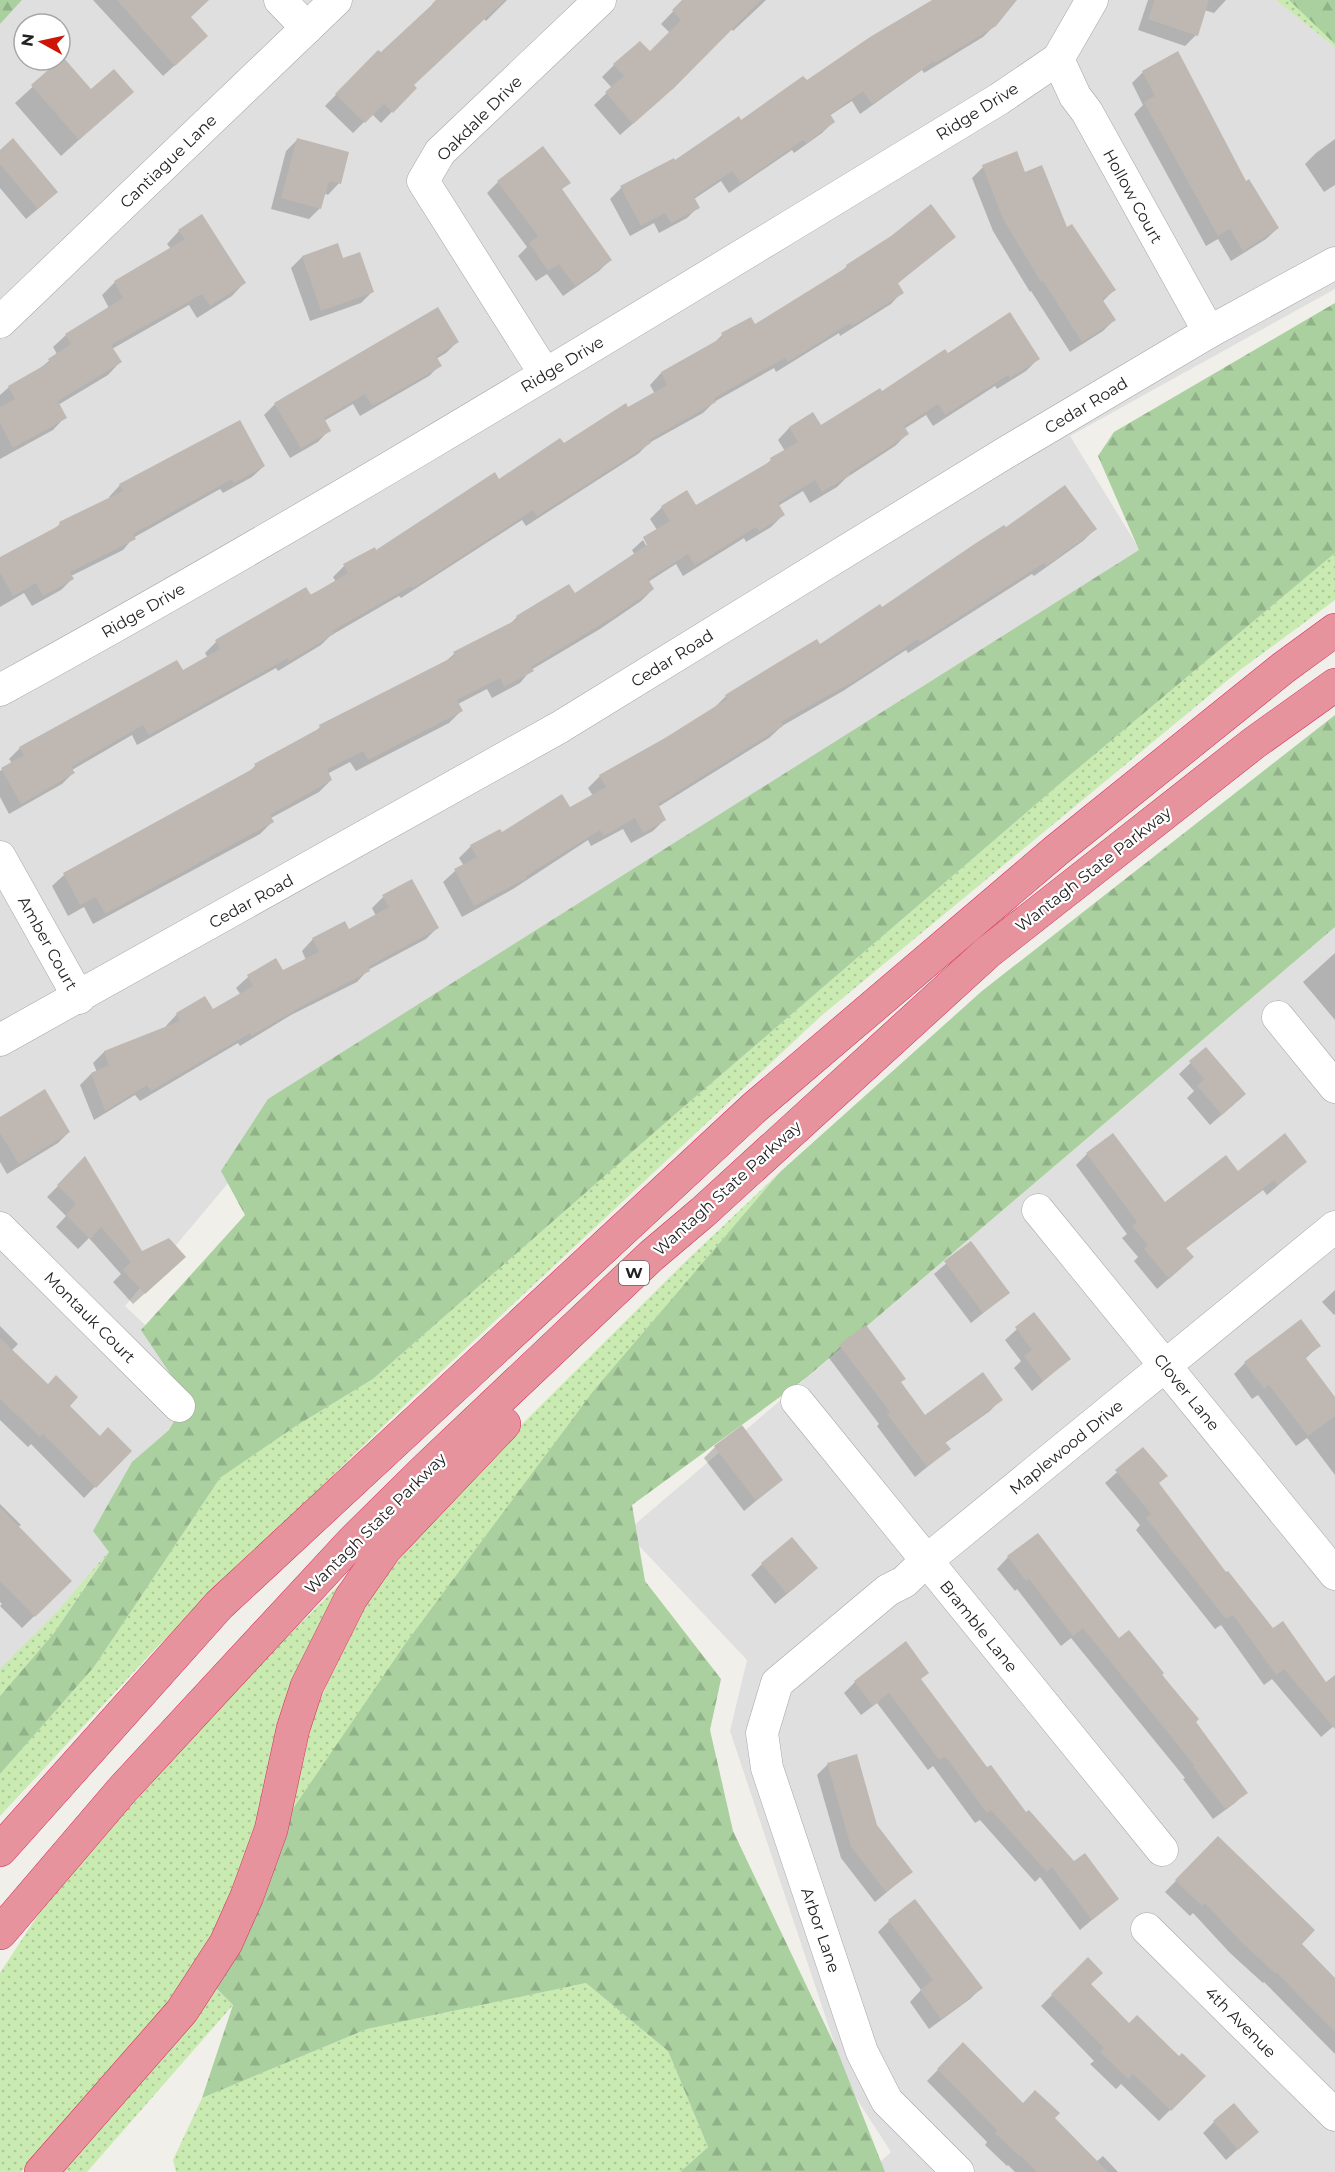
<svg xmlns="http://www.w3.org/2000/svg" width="1335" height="2172" font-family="Montserrat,sans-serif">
	<defs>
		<pattern id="grass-dots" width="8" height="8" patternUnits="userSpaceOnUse" patternTransform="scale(1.5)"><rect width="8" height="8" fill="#c9eab0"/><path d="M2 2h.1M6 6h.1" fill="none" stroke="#acc897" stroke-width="1.8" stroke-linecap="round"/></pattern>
		<pattern id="forest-firs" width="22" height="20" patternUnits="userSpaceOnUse" patternTransform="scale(1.5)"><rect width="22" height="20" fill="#a9d09e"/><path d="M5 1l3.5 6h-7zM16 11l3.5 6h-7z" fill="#91b288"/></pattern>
	</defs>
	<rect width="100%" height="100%" fill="#f1efe9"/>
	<!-- residential -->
	<g fill="#e0dfdf" fill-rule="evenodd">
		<path d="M0,0H1335V289L1070,436L1154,573L302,1095L125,1306L247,1421L0,1670ZM24,24H60V60H24Z"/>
		<path d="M1335,927V2172H869L891,2152L849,2087L730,1731L747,1660L626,1532Z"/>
	</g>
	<!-- grass -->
	<g fill="url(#grass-dots)">
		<path d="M1276,0H1335V48V47Z"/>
		<path d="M1335,553V600L1240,670L821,1016L402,1408L157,1647L0,1816V1774L94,1667L220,1478L296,1426L373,1379L672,1117L1063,781Z"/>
		<path d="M780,1172L594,1390L405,1644L292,1810L314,1714L360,1609L448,1498L684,1263Z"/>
		<path d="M109,1551L54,1633L0,1696V1669L57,1612Z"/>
		<path d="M370,1554L212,1938L146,2033L21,2172H0V1973L51,1895L249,1675Z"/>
		<path d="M586,1983L668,2051L708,2147L680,2172H176L173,2160L202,2098L367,2029Z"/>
		<path d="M216,1988L233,2005L87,2172H59Z"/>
	</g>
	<!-- forest -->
	<g fill="url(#forest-firs)">
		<path d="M0,0H22L0,24Z"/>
		<path d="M1289,0H1335V44Z"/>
		<path d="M1335,303V553L1063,781L672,1117L373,1379L296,1426L220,1478L94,1667L0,1774V1696L54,1633L109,1552L93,1531L132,1462L169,1430L187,1399L141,1330L245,1215L221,1171L268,1099L1139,550L1098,456L1114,432Z"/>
		<path d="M1335,715V927L806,1378L632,1505L645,1581L721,1679L710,1730L733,1831L837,2050L885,2172H680L708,2147L668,2051L586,1983L367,2029L202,2098L233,2005L216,1988L292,1810L405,1644L594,1390L780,1172L982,991Z"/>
	</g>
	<!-- shadow -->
	<g fill="#0003">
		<path d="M93,0H191L189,18L195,47L163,76Z"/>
		<path d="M436,0H507L486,21L484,19L412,85L415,88L381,123L372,114L353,133L325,106L378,52L381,54L433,5L432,4Z"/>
		<path d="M684,0H766L733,31L731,29L660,100L620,135L594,105L612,88L602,77L614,65L650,54L670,33L661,24Z"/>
		<path d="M935,0H1008L995,25L983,37L924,73L922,70L860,114L852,101L829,116L833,122L822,133L794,153L792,150L729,193L721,181L694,199L698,207L687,218L659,233L654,223L630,236L610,199L621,188L674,163L806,83Z"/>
		<path d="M1148,0H1226L1214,13L1204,10L1196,35L1185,46L1138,30Z"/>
		<path d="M63,59L91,91L132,92L61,156L15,103Z"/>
		<path d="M1143,72L1246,183L1278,228L1266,239L1231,261L1218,239L1206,246L1134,114L1143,105L1132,83Z"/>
		<path d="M1335,139V185L1324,192L1305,164L1316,153Z"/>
		<path d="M297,140L339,183L328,195L324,193L320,208L309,219L271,209L286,151Z"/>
		<path d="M0,152L45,203L26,219L0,188Z"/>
		<path d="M983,167L1066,229L1114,290L1102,302L1114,320L1103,331L1070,352L1031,291L1030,292L993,231L972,178Z"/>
		<path d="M498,182H569L561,190L610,260L599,271L563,296L547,274L536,281L518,256L527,247L487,193Z"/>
		<path d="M179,231L244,283L232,296L197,318L189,305L112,349L120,362L108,375L58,405L65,417L53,430L0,459V395L9,387L37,371L57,354L53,347L66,335L109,308L102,295L115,282L171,249L167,244Z"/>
		<path d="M892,237H954L897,284L902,292L891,304L840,336L839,333L776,372L774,368L714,402L703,413L649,443L638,454L526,526L522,520L401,598L399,596L330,636L321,645L278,671L276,668L137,745L132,735L72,770L73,773L62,784L9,814L0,797V771L12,763L9,759L20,748L182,672L208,658L205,653L216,642L336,582L333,577L344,566L376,552L655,394L650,385L661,373L711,346L722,335L755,326L840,273L847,266Z"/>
		<path d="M302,257L343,260L372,292L361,303L310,321L291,268Z"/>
		<path d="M457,342L446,353L436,359L440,365L429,376L360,416L353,404L324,421L329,430L318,442L290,458L264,415L275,404Z"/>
		<path d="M947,355L1038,359L1026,371L997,389L995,386L933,426L926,415L904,429L907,434L895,446L846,478L837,487L810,503L803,491L778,506L783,515L771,527L746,542L744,538L683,576L676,564L648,582L653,589L641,601L600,629L531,670L520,683L492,698L487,689L458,704L461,711L449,723L356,771L350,762L327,774L331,780L319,792L271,818L272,822L260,834L93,924L84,907L68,916L52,886L64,875L246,775L255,766L313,734L320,727L445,662L454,654L509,625L517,617L575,595L635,555L632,550L643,540L650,552L646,539H643L657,530L650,519L662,507L687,492L696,507L763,467L771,460L785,451L778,440L789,428L813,414L821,428Z"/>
		<path d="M264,466L252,477L223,493L220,489L133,538L123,550L71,576L72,579L61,590L32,606L24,593L0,607V559L54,529L60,524L111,499L109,497L120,485Z"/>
		<path d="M1006,529H1095L1083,541L1034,576L1032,574L908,653L906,650L843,691L782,726L769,738L658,807L665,819L653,831L631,843L623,829L591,846L588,840L513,889L462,917L443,882L455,871L464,866L459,858L471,846L570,809L593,796L588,788L600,776L666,739L714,708L726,696L820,646L881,609Z"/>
		<path d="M383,897L437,928L426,939L368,970L357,982L291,1015L240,1046L238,1043L140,1101L135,1095L94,1120L80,1085L91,1074L97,1072L93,1063L104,1052L167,1028L166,1026L177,1014L205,998L212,1011L241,995L236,988L248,977L276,960L282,972L306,960L302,951L313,939L348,931L376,916L372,908Z"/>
		<path d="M1335,953V1020L1303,982Z"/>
		<path d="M1205,1049L1233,1105L1210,1125L1187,1098L1194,1091L1179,1074Z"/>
		<path d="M0,1118L69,1132L58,1143L7,1174L0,1162Z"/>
		<path d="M1087,1154L1165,1204L1237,1173L1305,1162L1267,1195L1263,1190L1185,1249L1181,1268L1157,1289L1134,1261L1138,1257L1122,1238L1127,1234L1076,1165Z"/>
		<path d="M85,1159L141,1253L173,1268L133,1304L113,1282L121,1274L89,1238L78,1249L56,1227L66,1216L47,1197Z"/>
		<path d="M970,1243L1008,1293L971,1323L934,1274Z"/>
		<path d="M1335,1290V1314L1334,1315L1322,1302Z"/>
		<path d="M1034,1314L1069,1359L1032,1391L1014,1368L1021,1361L1005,1340Z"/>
		<path d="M0,1326L18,1344L11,1351L99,1437L130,1451L84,1498L31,1444L28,1447L0,1420Z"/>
		<path d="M1319,1346L1305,1359L1335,1400V1475L1307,1438L1296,1446L1258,1395L1252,1399L1234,1374L1245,1363Z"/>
		<path d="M840,1347L900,1383L925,1417L1001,1399L990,1411L945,1443L949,1449L915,1477L877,1426L879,1424L829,1358Z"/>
		<path d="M715,1447L781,1480L744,1511L704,1458Z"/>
		<path d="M1143,1449L1157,1484L1226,1575L1273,1631L1326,1684L1335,1678V1725L1321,1737L1272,1679L1264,1685L1221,1625L1215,1629L1136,1530L1140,1525L1105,1483Z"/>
		<path d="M0,1504L21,1525L18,1527L70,1581L22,1628L0,1606L2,1604L0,1602Z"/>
		<path d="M1008,1557L1118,1640L1128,1632L1197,1719L1194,1722L1246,1792L1235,1803L1213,1819L1183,1779L1185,1778L1071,1638L1061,1646L1017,1589L1015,1591L997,1569Z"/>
		<path d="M762,1564L805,1579L775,1604L751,1575Z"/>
		<path d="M920,1680L987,1770L1026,1815L1074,1863L1117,1899L1080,1930L1040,1877L1035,1882L980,1820L975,1823L933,1766L928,1770L877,1703L861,1715L844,1693L855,1682Z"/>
		<path d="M828,1764L911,1872L875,1902L841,1858L817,1775Z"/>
		<path d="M1218,1838L1300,1944L1335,1980V2054L1264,1982L1263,1983L1230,1953L1193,1913L1190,1916L1165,1892Z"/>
		<path d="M889,1921L981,1988L970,1999L929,2029L910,2002L921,1990L878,1932Z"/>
		<path d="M1087,1960L1089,1984L1129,2025L1204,2076L1159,2121L1121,2084L1116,2089L1090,2064L1094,2061L1041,2006Z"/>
		<path d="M963,2044L1023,2105L1053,2118L1096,2162L1103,2156L1118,2172H1015L1008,2165L1007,2166L985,2145L987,2142L927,2081Z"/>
		<path d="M1214,2122L1257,2132L1226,2160L1203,2133Z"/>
	</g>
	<!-- building -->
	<g fill="#bfb8b2">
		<path d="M117,0H209L191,17L208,36L175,66Z"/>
		<path d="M437,0H505L414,85L417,88L393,113L384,104L365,123L335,94L378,50L381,52Z"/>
		<path d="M682,0H761L674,88L633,124L605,92L624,76L613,64L640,41L650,51L681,20L672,10Z"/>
		<path d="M932,0H1017L996,26L935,63L934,61L872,104L863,91L830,114L835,122L806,143L803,140L741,183L732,171L694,197L700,208L671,223L665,213L641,226L620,186L674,158L675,160L739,116L741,120L803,76L807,80L870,37Z"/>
		<path d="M1155,0H1209L1198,36L1148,19Z"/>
		<path d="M1178,51L1246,181L1249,179L1279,228L1243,251L1230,229L1218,236L1144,102L1155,96L1142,71Z"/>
		<path d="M63,57L91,89L114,69L134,92L79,140L31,85Z"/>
		<path d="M13,138L58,192L38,209L0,164V150Z"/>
		<path d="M297,138L349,152L341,184L329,181L321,209L281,198Z"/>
		<path d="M543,146L571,183L562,189L612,260L575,286L559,264L548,271L529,243L538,236L497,181Z"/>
		<path d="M1017,151L1025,172L1042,165L1067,227L1072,224L1116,290L1102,299L1116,320L1082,342L1043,281L1041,282L1003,219L982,165Z"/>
		<path d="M931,204L956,237L898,283L904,293L852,326L850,323L788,362L785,358L714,398L716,402L649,440L651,443L537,516L533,510L413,588L411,586L332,631L334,634L289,661L288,658L149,735L143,725L71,767L75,773L21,804L1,768L24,755L19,747L177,660L183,670L220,649L215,640L306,587L311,595L348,573L343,564L375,547L376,550L495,472L499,479L560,438L564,443L626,403L628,407L667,385L661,372L723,337L721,333L751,317L755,324L847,267L846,265L891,236Z"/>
		<path d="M202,214L246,283L210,306L202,294L111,345L122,362L58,401L67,418L13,448L0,423V407L15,399L8,386L50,362L48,359L71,344L65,334L123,298L114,281L185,239L178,230Z"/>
		<path d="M338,243L343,258L360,252L374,292L321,311L302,256Z"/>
		<path d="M438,307L459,342L436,356L442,366L372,406L365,394L324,418L331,431L301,448L274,403Z"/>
		<path d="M1010,312L1040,359L1010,378L1008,375L945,415L938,404L904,426L909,434L849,473L850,475L822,492L815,480L778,503L785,515L759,531L756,527L695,565L688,554L648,579L654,589L613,617L531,667L534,671L504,687L500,678L457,700L463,711L368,760L363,751L327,769L332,780L270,815L274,822L105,914L96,897L80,905L63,873L256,767L254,764L320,728L319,725L455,656L453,652L518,619L516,616L569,584L575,593L647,545L643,537L670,521L661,506L687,490L696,505L771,461L770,458L798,442L789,427L813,412L821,425L880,388L882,391L945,349L948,353Z"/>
		<path d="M240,420L265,466L234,483L232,479L133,534L136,539L70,572L74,579L43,596L36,583L13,596L0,572V557L60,525L59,522L123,491L119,484Z"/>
		<path d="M1065,485L1097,529L1046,566L1044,563L920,642L918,639L856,680L781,722L783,726L658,804L666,820L643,833L635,818L604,836L600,830L526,876L527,878L474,906L454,869L477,857L470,845L500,829L502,832L562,794L570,807L606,787L599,775L665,738L727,699L725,695L787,657L817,639L820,644L880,604L882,607L973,545L1004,525L1006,527Z"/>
		<path d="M412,879L439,928L368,967L370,971L304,1005L251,1036L250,1033L151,1091L147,1085L105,1111L91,1073L109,1065L104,1051L180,1021L176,1013L205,996L213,1009L253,986L247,975L276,958L283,970L319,952L312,938L345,921L349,929L389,907L382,895Z"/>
		<path d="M1206,1047L1246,1094L1222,1115L1197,1086L1204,1079L1189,1061Z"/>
		<path d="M45,1089L70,1132L19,1164L0,1133V1117Z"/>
		<path d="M1113,1133L1165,1202L1226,1155L1238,1171L1285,1133L1307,1162L1278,1185L1274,1180L1186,1248L1194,1257L1169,1279L1144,1249L1148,1245L1132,1226L1137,1222L1086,1153Z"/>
		<path d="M85,1156L142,1251L169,1238L186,1257L145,1294L123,1270L131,1262L101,1227L90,1239L66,1215L76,1204L57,1185Z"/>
		<path d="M971,1241L1010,1293L983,1313L944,1261Z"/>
		<path d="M1034,1312L1071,1359L1043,1381L1024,1356L1032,1350L1015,1327Z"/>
		<path d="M1301,1319L1321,1346L1305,1357L1335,1397V1416L1308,1436L1269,1385L1264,1389L1244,1362Z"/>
		<path d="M866,1325L906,1379L901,1382L925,1415L983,1372L1003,1400L945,1442L951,1449L927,1467L887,1414L890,1412L839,1345Z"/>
		<path d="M0,1338L48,1384L56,1375L78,1397L70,1406L100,1436L108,1427L132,1451L96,1488L43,1434L40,1437L0,1399Z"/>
		<path d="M742,1425L783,1480L756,1501L714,1446Z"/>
		<path d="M1143,1447L1168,1476L1159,1483L1226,1572L1228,1571L1273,1628L1283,1621L1326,1682L1335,1675V1729L1284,1669L1276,1675L1233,1615L1226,1619L1146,1518L1151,1514L1115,1470Z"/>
		<path d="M0,1507L72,1581L35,1617L0,1581Z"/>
		<path d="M1038,1533L1119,1638L1129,1630L1164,1673L1162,1675L1199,1719L1196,1722L1248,1793L1225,1809L1193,1767L1195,1766L1083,1628L1073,1636L1029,1579L1026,1581L1007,1556Z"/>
		<path d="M792,1537L818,1568L787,1594L761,1563Z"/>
		<path d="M906,1641L929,1673L921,1679L987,1767L991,1765L1026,1812L1029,1810L1074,1861L1085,1853L1119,1899L1092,1920L1052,1867L1047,1872L991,1810L987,1813L945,1756L939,1760L889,1693L873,1706L854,1681Z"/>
		<path d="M857,1754L877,1825L913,1872L886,1892L851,1847L827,1763Z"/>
		<path d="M1218,1836L1315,1930L1302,1944L1335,1978V2032L1276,1972L1275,1973L1241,1942L1205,1903L1202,1906L1175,1880Z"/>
		<path d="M915,1899L983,1988L941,2019L920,1990L933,1980L888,1920Z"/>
		<path d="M1088,1957L1103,1973L1091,1984L1129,2023L1137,2015L1179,2056L1182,2053L1206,2076L1171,2111L1133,2074L1128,2079L1100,2052L1104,2048L1051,1994Z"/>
		<path d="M963,2042L1023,2103L1035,2090L1060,2113L1055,2118L1108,2172H1037L1020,2155L1019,2156L995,2133L997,2130L937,2069Z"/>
		<path d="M1234,2103L1259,2132L1238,2150L1213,2121Z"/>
	</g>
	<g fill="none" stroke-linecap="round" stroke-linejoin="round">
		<!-- minor casing -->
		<g stroke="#a6a6a6" stroke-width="33">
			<g id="minor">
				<path d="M280,0L307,28"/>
				<path d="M1058,59L1075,96L1087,112L1209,332"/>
				<path d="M0,322L336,0"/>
				<path d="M545,374L423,181L440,152L600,0"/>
				<path d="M0,690C339,504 668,300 999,99L1058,59L1092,0"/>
				<path d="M0,857L79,998"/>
				<path d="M1278,1017L1335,1087"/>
				<path d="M0,1040L560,727L1005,453L1209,332L1335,263"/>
				<path d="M1038,1210L1335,1574"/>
				<path d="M0,1228L179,1406"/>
				<path d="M797,1401L1162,1850"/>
				<path d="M1147,1929L1335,2115"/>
				<path d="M958,2172L887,2101L862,2052L767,1768L762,1733L777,1683L888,1590L904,1582L926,1561L1335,1227"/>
			</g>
		</g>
		<!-- motorway casing -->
		<g stroke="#d82d5c" stroke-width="34">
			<g id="motorway">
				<path d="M0,1850L219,1605L755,1107L1058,849L1283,668L1335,630"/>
				<path d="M0,1933L123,1789L352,1542L427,1468L651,1256L703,1212L988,952L1254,743L1335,685"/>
				<path d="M41,2172L182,2011L226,1943L247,1896L271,1830L293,1729L307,1686L351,1598L385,1549L504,1424"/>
			</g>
		</g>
		<!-- minor -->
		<use href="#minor" stroke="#fff" stroke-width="32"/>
		<!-- motorway -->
		<use href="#motorway" stroke="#e6939d" stroke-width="33"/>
	</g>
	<g text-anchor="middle" stroke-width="4.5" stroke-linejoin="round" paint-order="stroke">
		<!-- shield labels -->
		<rect fill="#fff" stroke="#646464" stroke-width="1.5" x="619" y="1261" width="30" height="24" rx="4.5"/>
		<g font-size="15" font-weight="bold" fill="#222">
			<text x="634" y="1278">W</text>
		</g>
		<!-- street labels -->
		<g font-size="16" fill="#222" stroke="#fff">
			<text transform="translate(977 111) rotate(-32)" y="6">Ridge Drive</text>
			<text transform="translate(479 118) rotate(-45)" y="6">Oakdale Drive</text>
			<text transform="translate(168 161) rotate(-44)" y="6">Cantiague Lane</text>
			<text transform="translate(1133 196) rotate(61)" y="6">Hollow Court</text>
			<text transform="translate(562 364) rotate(-31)" y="6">Ridge Drive</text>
			<text transform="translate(1086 405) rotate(-31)" y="6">Cedar Road</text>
			<text transform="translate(143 610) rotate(-30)" y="6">Ridge Drive</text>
			<text transform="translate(672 658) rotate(-32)" y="6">Cedar Road</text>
			<text transform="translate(1093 869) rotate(-38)" y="6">Wantagh State Parkway</text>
			<text transform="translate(251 901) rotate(-29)" y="6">Cedar Road</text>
			<text transform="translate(48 943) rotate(61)" y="6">Amber Court</text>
			<text transform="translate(727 1188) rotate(-42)" y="6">Wantagh State Parkway</text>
			<text transform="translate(90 1317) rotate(45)" y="6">Montauk Court</text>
			<text transform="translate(1187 1392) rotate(51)" y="6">Clover Lane</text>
			<text transform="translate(1066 1447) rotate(-39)" y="6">Maplewood Drive</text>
			<text transform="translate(375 1523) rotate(-45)" y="6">Wantagh State Parkway</text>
			<text transform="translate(979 1626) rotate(51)" y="6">Bramble Lane</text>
			<text transform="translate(821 1930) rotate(71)" y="6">Arbor Lane</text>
			<text transform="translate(1241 2022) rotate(45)" y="6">4th Avenue</text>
		</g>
	</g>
	<!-- north arrow -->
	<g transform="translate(42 42) rotate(278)"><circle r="28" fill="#ffffff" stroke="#a7a7a7" stroke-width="1.5"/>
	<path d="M0-4.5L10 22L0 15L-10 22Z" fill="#cf1304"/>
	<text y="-9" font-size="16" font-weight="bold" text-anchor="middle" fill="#222222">N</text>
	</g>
</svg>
